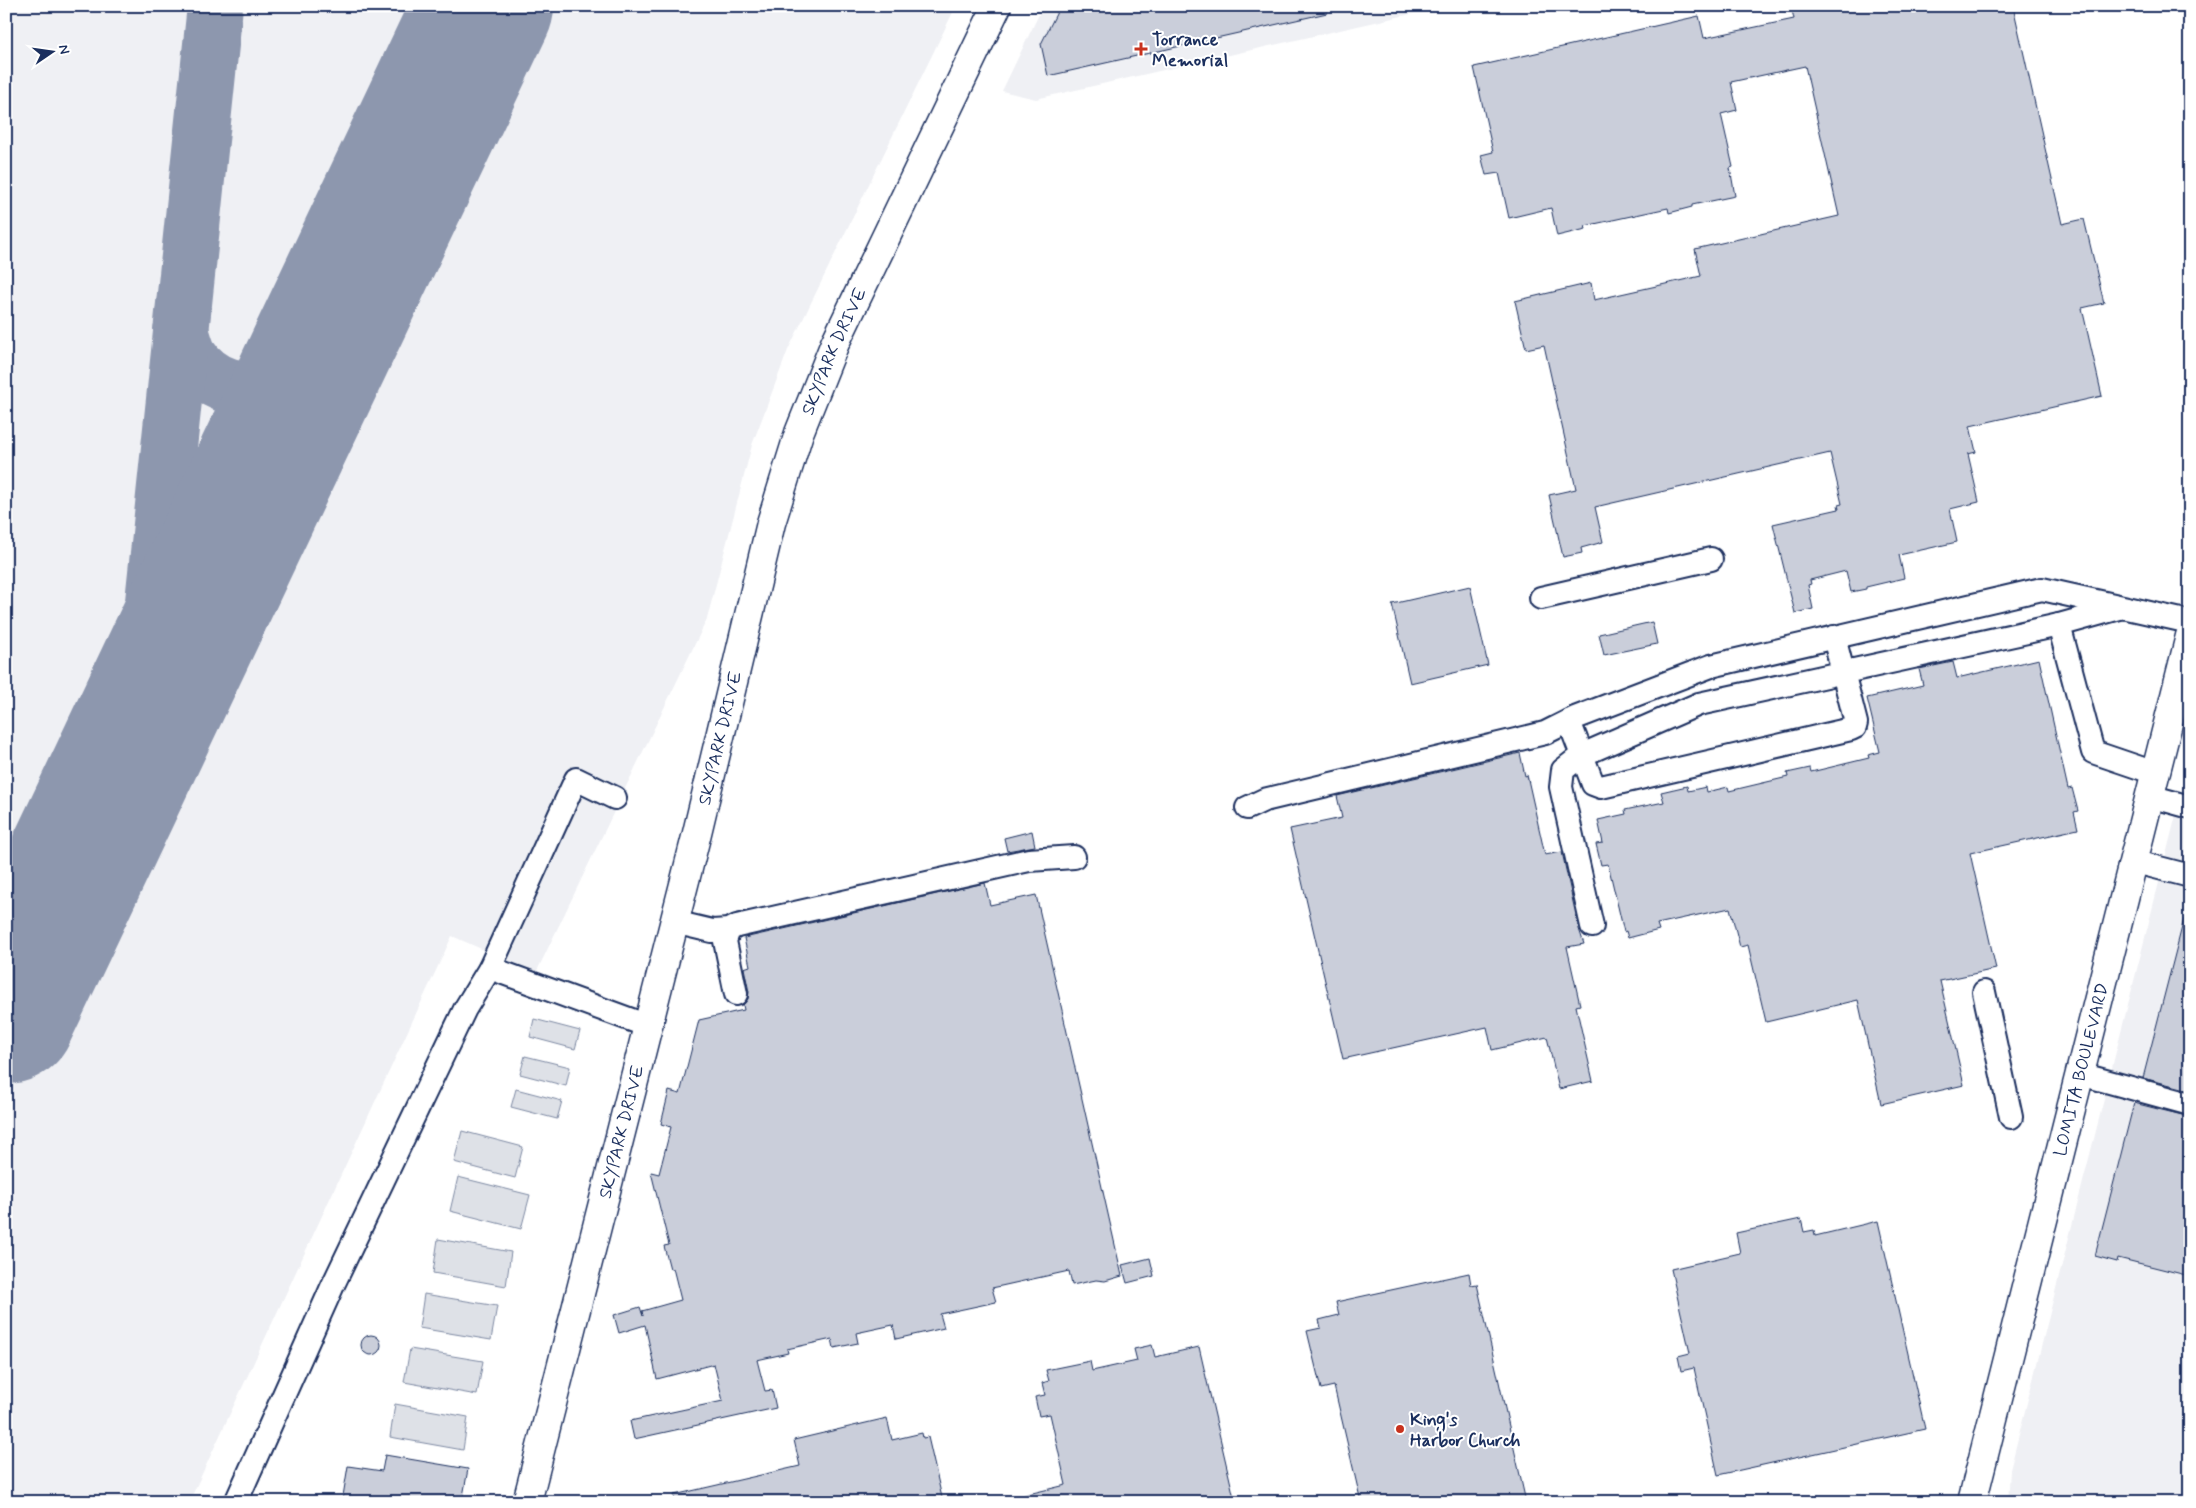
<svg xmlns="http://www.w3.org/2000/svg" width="2196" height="1508" font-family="Mynerve,sans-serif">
	<rect width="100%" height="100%" fill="#fff"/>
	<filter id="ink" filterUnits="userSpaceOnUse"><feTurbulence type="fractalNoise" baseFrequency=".02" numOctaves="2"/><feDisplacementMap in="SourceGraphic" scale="10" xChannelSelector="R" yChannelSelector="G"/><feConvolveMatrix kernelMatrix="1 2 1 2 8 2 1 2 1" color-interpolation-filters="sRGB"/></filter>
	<g filter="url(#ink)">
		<!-- built -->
		<g fill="#eff0f4">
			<path d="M6,6H956L788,350L752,445L707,619L536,973L452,936L189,1502H6Z"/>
			<path d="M1043,6H1446L1036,99L1002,91Z"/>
			<path d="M2190,760V1502H2008L2010,1470Z"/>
		</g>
		<!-- green -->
		<g fill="#dee1e7" stroke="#7c88a2">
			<path d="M534,1019L580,1031L575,1049L530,1037Z"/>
			<path d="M525,1056L570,1067L566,1086L520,1074Z"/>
			<path d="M516,1089L562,1101L557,1119L511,1107Z"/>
			<path d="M462,1131L523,1147L515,1178L454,1162Z"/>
			<path d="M458,1177L530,1195L521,1229L450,1211Z"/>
			<path d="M438,1239L511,1252L506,1286L433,1273Z"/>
			<path d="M424,1294L497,1306L491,1340L419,1328Z"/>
			<path d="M410,1349L483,1361L477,1395L404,1382Z"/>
			<path d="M395,1404L468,1417L463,1450L390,1437Z"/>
		</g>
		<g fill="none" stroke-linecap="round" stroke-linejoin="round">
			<!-- taxiway -->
			<g stroke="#8d97ae" stroke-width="56">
				<path d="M181,331C184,339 186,349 190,356C209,385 242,395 274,386C288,382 302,371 314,364"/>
				<path d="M139,736L215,6"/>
			</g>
			<!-- runway -->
			<path stroke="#8d97ae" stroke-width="140" d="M6,1014L484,6"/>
		</g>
		<!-- building -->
		<g fill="#caceda" stroke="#1b2f5e">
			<path d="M1060,6H1326L1327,13L1048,76L1041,44Z"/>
			<path d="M1791,6H2013L2062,224L2084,219L2104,303L2082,308L2102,396L1970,426L1976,452L1968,454L1979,502L1950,509L1957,542L1899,555L1904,578L1866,587V589L1851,592L1846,571L1810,580L1811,584L1808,585L1813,609L1795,613L1773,524L1839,509L1838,505L1842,504L1830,453L1595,507L1603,542L1581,548L1582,553L1563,557L1549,495L1576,489L1544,345L1526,349L1515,301L1591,283L1594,300L1701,276L1695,249L1839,216L1805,66L1731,82L1737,110L1721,114L1733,167L1730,168L1735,196L1692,205V207L1669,213L1668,208L1585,226L1586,229L1557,236L1551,208L1509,218L1499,173L1486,175L1481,155L1493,152L1474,67L1699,16L1704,38L1794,19Z"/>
			<path d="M1470,586L1488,665L1410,683L1392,604Z"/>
			<path d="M1652,622L1657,644L1604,655L1599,634Z"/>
			<path d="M2039,659L2068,789L2072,788L2078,811L2074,812L2078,829L1970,853L1996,969L1940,981L1964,1085L1881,1104L1858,1000L1766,1022L1748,945L1740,947L1730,908L1657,924L1659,930L1628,938L1626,931L1624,932L1608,864L1601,865L1596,844L1603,843L1598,820L1626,814L1625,810L1664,802L1661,792L1687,786L1688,791L1706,787L1707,792L1728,787L1729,791L1788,777L1787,773L1810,768L1811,772L1869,758L1868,755L1880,752L1867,698L1923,685L1919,669L1953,662L1957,678Z"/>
			<path d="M1520,753L1525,776L1527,775L1545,855L1562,852L1579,929L1584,944L1567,947L1580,1005L1576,1006L1593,1081L1559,1089L1547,1037L1492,1050L1487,1027L1343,1059L1290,829L1342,818L1337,796Z"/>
			<path d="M1032,831L1035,846L1007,851L1004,838Z"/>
			<path d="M985,883L990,905L1036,895L1122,1276L1105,1281L1096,1280L1072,1285L1069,1271L992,1288L996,1302L940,1314L944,1328L896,1339L893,1325L856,1333L858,1343L834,1348L832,1339L787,1349L788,1353L757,1360L765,1391L772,1390L776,1408L634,1439L630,1421L723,1401L714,1364L657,1379L645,1325L619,1333L614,1315L640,1307L643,1316L642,1311L681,1300L673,1268L670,1269L664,1246L669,1245L651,1172L659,1174L671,1127L661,1124L669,1091L680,1094L699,1020L744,1010L743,1005L748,999L749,992L744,968L750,966L744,938Z"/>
			<path d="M2184,919L2190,920V1090L2143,1078Z"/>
			<path d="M2134,1103L2190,1117V1276L2118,1258L2117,1262L2095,1256Z"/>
			<path d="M1801,1219L1804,1232L1814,1230L1815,1236L1878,1221L1925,1429L1718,1475L1694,1368L1681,1371L1678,1356L1690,1353L1671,1269L1740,1253L1736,1233Z"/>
			<path d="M1150,1258L1154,1276L1127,1283L1122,1265Z"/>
			<path d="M1469,1273L1471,1285L1477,1284L1526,1502H1361L1334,1386L1321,1389L1307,1331L1321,1328L1319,1320L1339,1315L1336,1302Z"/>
			<circle cx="371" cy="1345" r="10"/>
			<path d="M1152,1345L1155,1357L1199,1347L1235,1502H1025L1024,1495L1066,1485L1050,1414L1039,1416L1035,1397L1045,1395L1042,1383L1049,1381L1046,1370L1090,1361L1092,1371L1137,1361L1134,1349Z"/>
			<path d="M887,1418L892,1440L922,1433L923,1438L928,1437L943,1502H675L674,1495L800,1466L794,1440Z"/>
			<path d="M385,1455L468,1469L462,1502H342L348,1466L382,1471Z"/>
		</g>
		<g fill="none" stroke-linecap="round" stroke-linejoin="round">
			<!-- minor casing -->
			<g stroke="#1b2f5e" stroke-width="26">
				<g id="minor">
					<path d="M1541,598L1711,559"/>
					<path d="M2059,625L2093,752L2155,773"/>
					<path d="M1569,721L1593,784L1601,787L1851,729L1855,727L1856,723L1834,637"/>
					<path d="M2150,796L2190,807"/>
					<path d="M1247,808L1264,800L1545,733L1575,718L1711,666L2042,589L2190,622"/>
					<path d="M2132,861L2190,876"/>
					<path d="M674,922L712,931L729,930"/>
					<path d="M1592,926L1561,787L1563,770L1582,755L1699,704L2059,625L2120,608"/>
					<path d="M490,968L576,779L615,798"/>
					<path d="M1984,992L2011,1117"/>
					<path d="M736,994L725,941L729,930L737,926L1029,860L1074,857"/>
					<path d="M2080,1074L2190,1104"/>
					<path d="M236,1502L333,1285L465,1009L490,968L648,1026"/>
				</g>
			</g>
			<!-- major casing -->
			<g stroke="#1b2f5e" stroke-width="31">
				<g id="major">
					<path id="s1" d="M527,1502L696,837L771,523L799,433L835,343L997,6"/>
					<path id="s2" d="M1972,1502L2190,636"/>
				</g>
			</g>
			<!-- minor -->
			<use href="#minor" stroke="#fff" stroke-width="22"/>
			<!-- major -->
			<use href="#major" stroke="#fff" stroke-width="28"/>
		</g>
	</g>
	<!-- markers -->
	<g fill="#c8321e" stroke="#fff" stroke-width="2">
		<path d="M1138.5 41.5h5v5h5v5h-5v5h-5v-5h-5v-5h5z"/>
		<circle cx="1400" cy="1429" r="5"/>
	</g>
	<g text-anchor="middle" stroke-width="4" stroke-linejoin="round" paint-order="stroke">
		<!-- poi labels -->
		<g font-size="18" font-weight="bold" fill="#1b2f5e" stroke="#fff" text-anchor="start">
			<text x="1152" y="45">Torrance<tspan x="1152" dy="21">Memorial</tspan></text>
			<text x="1410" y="1425">King's<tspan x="1410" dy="21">Harbor Church</tspan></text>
		</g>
		<!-- street labels -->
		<g font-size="18" fill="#1b2f5e" stroke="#fff">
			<text dy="6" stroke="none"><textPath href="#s1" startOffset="1192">SKYPARK DRIVE</textPath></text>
			<text dy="6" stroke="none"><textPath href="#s1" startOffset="788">SKYPARK DRIVE</textPath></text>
			<text dy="6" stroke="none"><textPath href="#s2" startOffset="446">LOMITA BOULEVARD</textPath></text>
			<text dy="6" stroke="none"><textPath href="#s1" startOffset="382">SKYPARK DRIVE</textPath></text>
		</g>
	</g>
	<!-- margin -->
	<rect width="2196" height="1508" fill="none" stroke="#fff" stroke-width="25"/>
	<rect x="12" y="12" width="2171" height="1483" fill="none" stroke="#1b2f5e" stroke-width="2" filter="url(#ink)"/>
	<!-- north arrow -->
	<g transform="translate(52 52) rotate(77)" stroke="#ffffff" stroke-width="4" paint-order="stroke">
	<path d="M0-4L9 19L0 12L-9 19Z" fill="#1b2f5e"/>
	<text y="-8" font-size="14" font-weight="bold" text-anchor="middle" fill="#1b2f5e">N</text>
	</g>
</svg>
